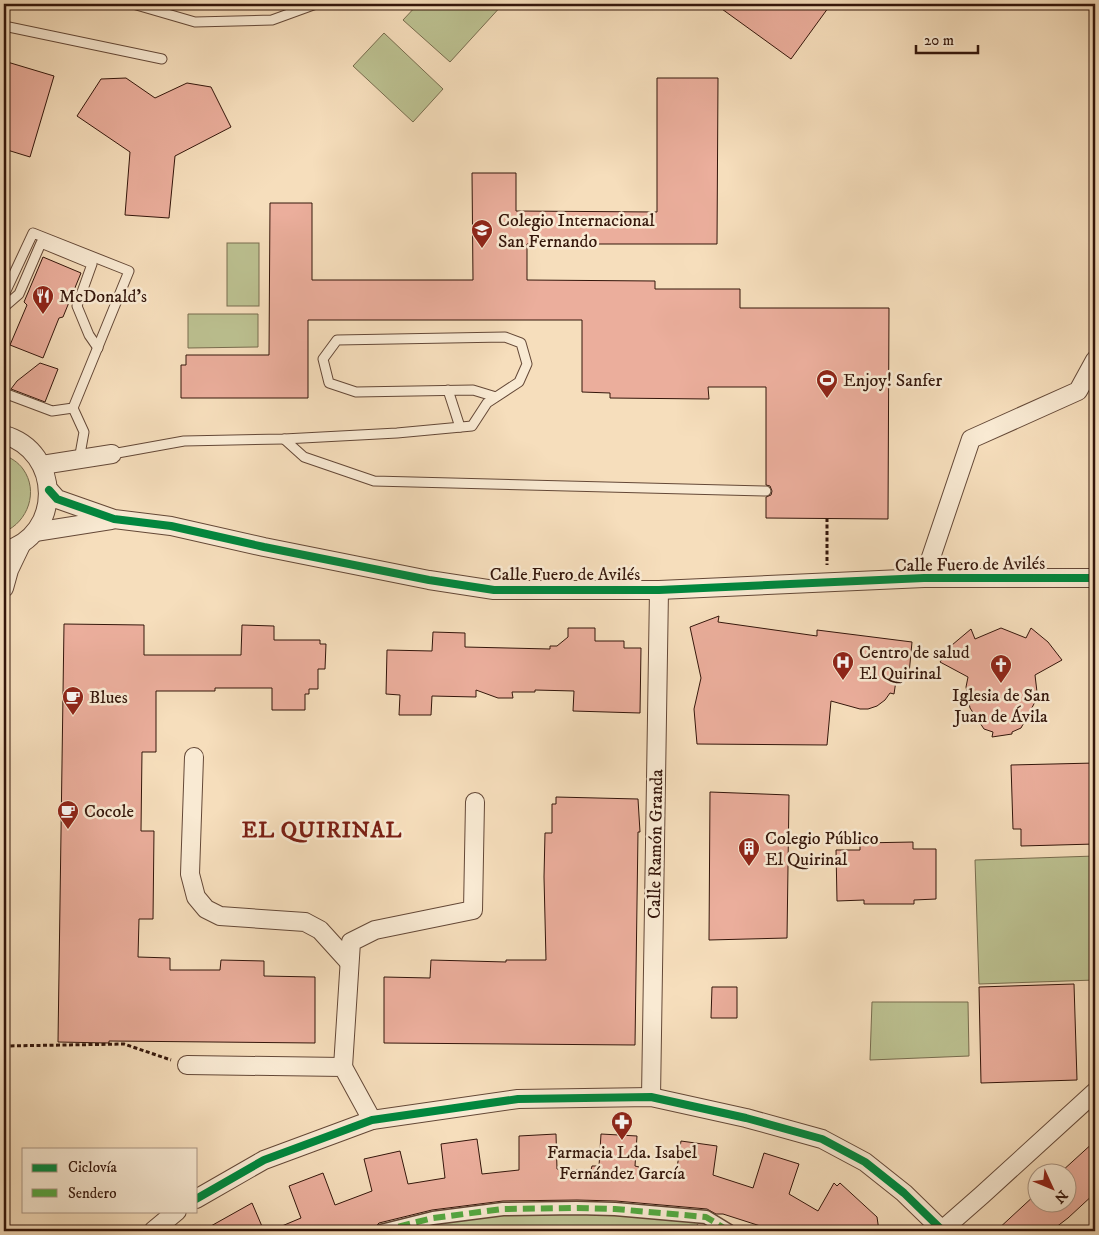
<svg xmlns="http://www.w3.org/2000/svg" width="1099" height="1235" font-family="'IM FELL DW Pica',serif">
	<rect width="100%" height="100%" fill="#f6debc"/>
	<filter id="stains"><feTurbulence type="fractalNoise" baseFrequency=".004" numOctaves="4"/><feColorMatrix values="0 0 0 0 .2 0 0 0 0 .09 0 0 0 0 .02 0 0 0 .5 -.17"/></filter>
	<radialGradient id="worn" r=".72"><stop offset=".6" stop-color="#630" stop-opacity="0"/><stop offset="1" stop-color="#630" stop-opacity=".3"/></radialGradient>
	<!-- green -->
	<g fill="#bcc191" stroke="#786c4e">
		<path d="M418,4H503L450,62L403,20Z"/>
		<path d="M384,33L443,89L413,122L353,66Z"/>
		<rect x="227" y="243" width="32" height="63"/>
		<path d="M188,314H258V347L188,348Z"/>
		<path d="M4,455C11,458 18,462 23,469C39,491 28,522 4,532Z"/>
		<path d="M1095,856V980L979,984L975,860Z"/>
		<path d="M872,1002H968L969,1056L870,1060Z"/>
		<path d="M503,1209L706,1217L690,1231H381Z"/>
	</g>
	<!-- building -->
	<g fill="#ebae9c" stroke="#34160b">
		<path d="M715,4H831L791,59Z"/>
		<path d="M4,61L54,76L30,157L4,149Z"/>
		<path d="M126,78L155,98L187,83L211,87L231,127L175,156L169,218L125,215L130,152L77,116L101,79Z"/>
		<path d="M657,78H718L717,244H527V280L655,281V289H740V308H889L888,519L766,518V497L771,495L772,491L770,486L766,485V387H708L709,399L610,398V393L582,392V320H308V398H181V365H186V355H269L270,203H312V280H473L472,173H516V211L657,212Z"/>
		<path d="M43,257L81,273L63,317L59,318L43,358L10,345L27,305L24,302Z"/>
		<path d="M40,363L58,369L45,402L11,389L17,381Z"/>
		<path d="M719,616L718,622L817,636V630L912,642L909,674H897L894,694L890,693L885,700L877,706L868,709H860L831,701L827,745L697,744L694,709L701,678L690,627Z"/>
		<path d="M64,624L144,625V655H241L242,625L274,626V640H320V644H326L325,669H318V689H309V694H305V710H272V688H215V691H156V752H142L141,831H154L153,919H139L138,957L170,958V970H220L221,960L264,961V976L315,977V1043L109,1041V1043L58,1042Z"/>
		<path d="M568,628H595V641H624V648H641L640,713L573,711L574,691L535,690V692H512L513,698H498L476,690V697L432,696L431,715H399L400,695L386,694L387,650L432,651L433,632L465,633V647L550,649V646H557L568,637Z"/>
		<path d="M1001,628L1026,638L1031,628L1048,642L1062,660L1035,675L1037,692L1035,702L1021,728L1012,732V734L992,737L993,732L984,729L970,708L966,687L968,677L940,662L952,645L971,629L975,639Z"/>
		<path d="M1095,763V844L1021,846V829H1013L1011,765Z"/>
		<path d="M710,792L789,795L787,938L709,940Z"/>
		<path d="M556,797L638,799L640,832H638L635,1045L384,1043V977L430,978L431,960L506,962V960H546L544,877L545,833H552V804H556Z"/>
		<path d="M913,842V849H936V899L914,900V904H864V900L837,901L836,850H860V843Z"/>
		<path d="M1074,984L1077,1080L981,1083L979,987Z"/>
		<path d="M712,987H737V1018H711Z"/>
		<path d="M556,1134L557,1169L591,1170L592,1166H599L601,1134L637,1136L635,1166L639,1167L638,1172L676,1175L681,1141L717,1146L713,1175L753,1188L764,1153L799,1164L789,1194L818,1211L834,1183L837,1186L840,1183L877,1217L879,1231H776L723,1214H716L707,1209L616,1201L577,1200L503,1201L432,1210L379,1223L373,1229L365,1231H270L301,1218L289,1186L323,1173L335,1205L372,1191L364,1159L400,1151L408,1184L445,1178L441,1144L477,1139L482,1174L519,1170V1136Z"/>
		<path d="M1095,1141V1193L1068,1218L1051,1231H996L1036,1194V1202H1066V1172H1061Z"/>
		<path d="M252,1203L264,1231H202Z"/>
	</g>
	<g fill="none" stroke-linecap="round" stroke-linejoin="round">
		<!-- service casing -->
		<g stroke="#644837" stroke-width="11">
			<g id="service">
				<path d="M133,4L195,22L272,20L316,4"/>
				<path d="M4,26L162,59"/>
				<path d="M4,295L33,233L129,271L73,408L52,411L4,393"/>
				<path d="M4,307L19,294L41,243L92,264L77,306L89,335L98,348"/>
				<path d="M448,390L460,427"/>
				<path d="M73,408L84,432L79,460"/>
				<path d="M284,439L304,457L374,481L766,491"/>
				<path d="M112,454L184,441L284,439L397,433L472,426L487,403L519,382L527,364L521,343L505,337L337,340L323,359L329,383L356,392L473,390L496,397"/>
			</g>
		</g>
		<!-- pedestrian casing -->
		<g stroke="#644837" stroke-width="15">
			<path id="pedestrian" d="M381,1231L433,1218L503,1209L577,1208L615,1209L706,1217L729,1231"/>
		</g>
		<!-- minor casing -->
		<g stroke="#644837" stroke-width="20">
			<g id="minor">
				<path d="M4,435C62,451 63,536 4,551"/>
				<path d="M42,465L112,454"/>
				<path d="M49,490L57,499L114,519L171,526L264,547L429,580L494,590H659L924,578H1095"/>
				<path d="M35,532L111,520"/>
				<path d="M924,578L971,439L1078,391L1095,360"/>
				<path d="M4,588L9,570L21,545"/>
				<path d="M194,757L190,874L196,897L206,909L220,916L305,922L320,930L349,962"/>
				<path d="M187,1065L343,1067L372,1120"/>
				<path d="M343,1067L351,942L375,930L473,910L475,802"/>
				<path d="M651,1097L659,590"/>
				<path d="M196,1199L264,1160L372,1120L518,1099L651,1097L746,1118L822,1139L865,1162L904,1193L943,1231"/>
				<path d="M153,1231L177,1211"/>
				<path d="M941,1231L982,1195L1095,1092"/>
			</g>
		</g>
		<!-- path -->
		<g stroke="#34160b" stroke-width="3" stroke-dasharray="4 2.5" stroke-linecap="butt">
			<path d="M827,518V565"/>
			<path d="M4,1046L124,1044L171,1060"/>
		</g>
		<!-- service -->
		<use href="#service" stroke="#f9ead3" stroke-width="9"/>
		<!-- pedestrian -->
		<use href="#pedestrian" stroke="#f9ead3" stroke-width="12"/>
		<!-- minor -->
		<use href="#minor" stroke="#f9ead3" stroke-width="18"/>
		<!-- quiet -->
		<path stroke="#54a941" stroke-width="6" stroke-dasharray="12 6" stroke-linecap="butt" d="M381,1231L433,1218L503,1209L577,1208L615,1209L706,1217L729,1231"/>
		<!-- cycleway casing -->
		<g stroke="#f9ead3" stroke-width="11">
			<g id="cycleway">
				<path d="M49,490L57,499L114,519L171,526L264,547L429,580L494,590H659L924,578H1095"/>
				<path d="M196,1199L264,1160L372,1120L518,1099L651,1097L746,1118L822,1139L865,1162L904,1193L943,1231"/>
			</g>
		</g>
		<!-- cycleway -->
		<use href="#cycleway" stroke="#00873e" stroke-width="8"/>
	</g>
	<!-- icons -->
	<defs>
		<g id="school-pin" transform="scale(1.125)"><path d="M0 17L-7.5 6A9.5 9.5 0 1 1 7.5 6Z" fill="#8f2418" stroke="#f9ead3"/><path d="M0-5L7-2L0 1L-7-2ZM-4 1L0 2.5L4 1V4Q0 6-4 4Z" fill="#fff"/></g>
		<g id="restaurant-pin" transform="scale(1.125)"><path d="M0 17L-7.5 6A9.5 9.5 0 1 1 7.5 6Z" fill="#8f2418" stroke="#f9ead3"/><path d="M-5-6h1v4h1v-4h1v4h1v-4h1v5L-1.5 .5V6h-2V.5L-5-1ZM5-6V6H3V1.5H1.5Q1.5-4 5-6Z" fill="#fff"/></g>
		<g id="stadium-pin" transform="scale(1.125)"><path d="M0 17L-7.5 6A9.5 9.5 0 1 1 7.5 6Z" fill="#8f2418" stroke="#f9ead3"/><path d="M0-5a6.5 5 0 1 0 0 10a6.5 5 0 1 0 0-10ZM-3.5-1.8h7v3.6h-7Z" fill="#fff"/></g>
		<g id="hospital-pin" transform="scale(1.125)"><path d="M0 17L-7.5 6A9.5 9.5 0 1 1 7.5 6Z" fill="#8f2418" stroke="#f9ead3"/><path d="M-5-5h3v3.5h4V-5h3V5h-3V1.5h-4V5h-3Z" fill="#fff"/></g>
		<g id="church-pin" transform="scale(1.125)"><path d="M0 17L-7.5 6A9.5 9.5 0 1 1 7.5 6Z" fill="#8f2418" stroke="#f9ead3"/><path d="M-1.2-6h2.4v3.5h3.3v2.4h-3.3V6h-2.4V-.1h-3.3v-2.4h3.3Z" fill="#fff"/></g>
		<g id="cafe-pin" transform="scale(1.125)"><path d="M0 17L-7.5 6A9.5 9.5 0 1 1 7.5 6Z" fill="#8f2418" stroke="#f9ead3"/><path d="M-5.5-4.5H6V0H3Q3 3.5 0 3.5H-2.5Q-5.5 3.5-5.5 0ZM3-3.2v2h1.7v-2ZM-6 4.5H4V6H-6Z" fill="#fff"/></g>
		<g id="building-pin" transform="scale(1.125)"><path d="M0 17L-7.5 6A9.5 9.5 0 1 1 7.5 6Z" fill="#8f2418" stroke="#f9ead3"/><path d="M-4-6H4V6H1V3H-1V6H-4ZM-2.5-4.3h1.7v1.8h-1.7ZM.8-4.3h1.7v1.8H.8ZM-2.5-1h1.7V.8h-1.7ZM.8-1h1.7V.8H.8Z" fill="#fff"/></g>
		<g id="pharmacy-pin" transform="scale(1.125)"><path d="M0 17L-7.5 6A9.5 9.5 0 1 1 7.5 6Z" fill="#8f2418" stroke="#f9ead3"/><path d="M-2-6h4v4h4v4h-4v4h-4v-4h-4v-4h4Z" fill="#fff"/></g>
	</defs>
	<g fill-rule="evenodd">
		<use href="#school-pin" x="482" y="230"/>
		<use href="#restaurant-pin" x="43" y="296"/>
		<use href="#stadium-pin" x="827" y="380"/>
		<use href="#hospital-pin" x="843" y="662"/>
		<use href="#church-pin" x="1001" y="665"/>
		<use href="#cafe-pin" x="73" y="697"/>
		<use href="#cafe-pin" x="68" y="811"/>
		<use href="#building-pin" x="749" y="848"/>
		<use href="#pharmacy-pin" x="622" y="1122"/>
	</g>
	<g text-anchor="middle" stroke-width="5" stroke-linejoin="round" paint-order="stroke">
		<!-- poi labels -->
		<g font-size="18" fill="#34160b" stroke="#f9ead3" text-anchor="start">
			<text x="498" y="226">Colegio Internacional<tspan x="498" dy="21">San Fernando</tspan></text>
			<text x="59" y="302">McDonald's</text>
			<text x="843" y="386">Enjoy! Sanfer</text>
			<text x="859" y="658">Centro de salud<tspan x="859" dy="21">El Quirinal</tspan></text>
			<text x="1001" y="701" text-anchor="middle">Iglesia de San<tspan x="1001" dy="21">Juan de Ávila</tspan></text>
			<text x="89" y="703">Blues</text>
			<text x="84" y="817">Cocole</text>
			<text x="765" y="844">Colegio Público<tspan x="765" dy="21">El Quirinal</tspan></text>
			<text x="622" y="1158" text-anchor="middle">Farmacia Lda. Isabel<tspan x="622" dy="21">Fernández García</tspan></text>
		</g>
		<!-- street labels -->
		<g font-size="18" fill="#34160b" stroke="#f9ead3">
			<text transform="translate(970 564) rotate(-1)" y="6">Calle Fuero de Avilés</text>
			<text x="565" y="580">Calle Fuero de Avilés</text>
			<text transform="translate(655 844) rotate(-89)" y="6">Calle Ramón Granda</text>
		</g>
		<!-- district labels -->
		<g font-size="22" font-weight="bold" letter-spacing="1" fill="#7a1f14" stroke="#f9ead3">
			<text x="322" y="837">EL QUIRINAL</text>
		</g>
	</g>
	<!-- margin -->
	<rect width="1099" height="1235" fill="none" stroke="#f6debc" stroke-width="20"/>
	<rect x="5" y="5" width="1089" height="1225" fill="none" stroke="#34160b" stroke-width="2.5"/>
	<rect x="10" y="10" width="1079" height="1215" fill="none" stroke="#34160b"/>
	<!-- legend -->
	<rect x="22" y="1148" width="175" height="65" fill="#f9ead3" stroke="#aa9583"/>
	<rect x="32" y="1164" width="25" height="8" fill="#00873e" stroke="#aa9583"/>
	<text x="68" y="1172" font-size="15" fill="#34160b">Ciclovía</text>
	<rect x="32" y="1189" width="25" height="8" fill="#54a941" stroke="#aa9583"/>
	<text x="68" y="1198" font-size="15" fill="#34160b">Sendero</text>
	<!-- north arrow -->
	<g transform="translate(1052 1188) rotate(134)"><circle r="24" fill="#f9ead3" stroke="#aa9583"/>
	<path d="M0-4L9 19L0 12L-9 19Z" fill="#8f2418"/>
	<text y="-8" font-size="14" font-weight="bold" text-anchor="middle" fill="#34160b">N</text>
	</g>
	<!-- scale -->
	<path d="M916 45v8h62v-8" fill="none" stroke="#34160b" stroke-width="2.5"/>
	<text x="924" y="45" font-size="15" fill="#34160b" stroke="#f9ead3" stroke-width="4" paint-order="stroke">20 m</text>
	<rect width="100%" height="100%" filter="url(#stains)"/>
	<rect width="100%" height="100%" fill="url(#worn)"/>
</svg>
